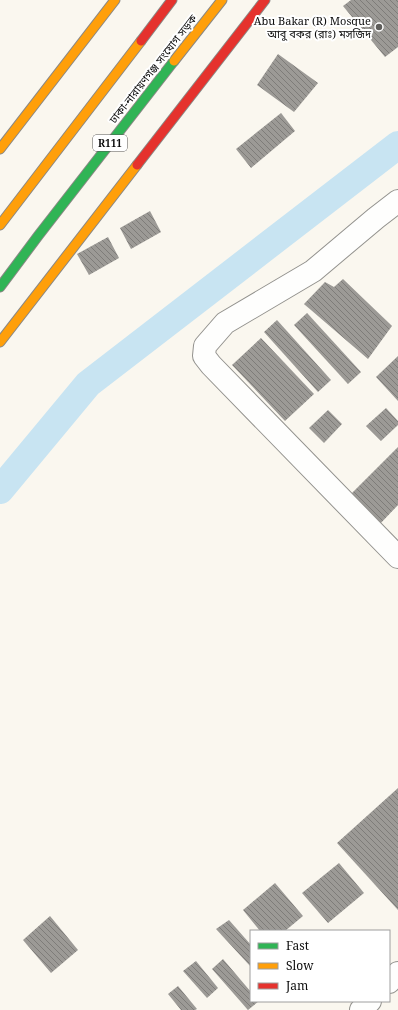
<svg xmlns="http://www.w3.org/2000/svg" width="398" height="1010" font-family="'Noto Serif','Noto Sans Bengali',serif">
	<defs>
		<pattern id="building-back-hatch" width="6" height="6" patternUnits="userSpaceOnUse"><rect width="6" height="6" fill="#9c9a96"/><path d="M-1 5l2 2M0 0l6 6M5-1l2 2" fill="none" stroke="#7e7c79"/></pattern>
	</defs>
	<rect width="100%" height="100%" fill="#faf7ef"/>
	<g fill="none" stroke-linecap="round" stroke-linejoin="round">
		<!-- canal -->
		<path stroke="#c8e4f2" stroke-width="28" d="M0,490L88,384L398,145"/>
	</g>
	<!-- building -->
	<g fill="url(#building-back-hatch)">
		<path d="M351,0H398V47L385,57L343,6Z"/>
		<path d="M278,54L318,83L294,112L257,85Z"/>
		<path d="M281,113L295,131L251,168L236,149Z"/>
		<path d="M150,211L161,232L131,249L120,228Z"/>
		<path d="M108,237L119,258L89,275L77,254Z"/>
		<path d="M343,279L392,326L368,359L304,304L325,282L334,287Z"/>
		<path d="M307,313L361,372L348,384L294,325Z"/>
		<path d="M277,320L331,380L318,392L264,332Z"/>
		<path d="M261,338L314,394L285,421L232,365Z"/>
		<path d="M398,356V401L376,377Z"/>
		<path d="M386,408L398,421V425L381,441L366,426Z"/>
		<path d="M328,410L342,424L324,443L309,428Z"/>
		<path d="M398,447V505L378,526L349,496Z"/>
		<path d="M398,788V910L337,843Z"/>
		<path d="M339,863L364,893L328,923L302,893Z"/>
		<path d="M275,883L303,916L285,931H260L243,910Z"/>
		<path d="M50,916L78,950L51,973L23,940Z"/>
		<path d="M229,920L251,945V967L216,929Z"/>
		<path d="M223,959L251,992V1001H259L248,1010L212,969Z"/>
		<path d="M196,961L218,988L207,998L183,971Z"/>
		<path d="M178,986L197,1009L195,1010H181L168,994Z"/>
	</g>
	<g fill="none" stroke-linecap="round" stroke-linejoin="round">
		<!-- street casing -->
		<g stroke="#93928e" stroke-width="24">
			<g id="street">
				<path d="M398,201L376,218L313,271L225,323L205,346L204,356L211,365L398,557"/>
				<path d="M389,982L398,973"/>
				<path d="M361,1010L370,1001"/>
			</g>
		</g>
		<!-- fast casing -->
		<g stroke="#8a8885" stroke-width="11">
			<path id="fast" d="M0,287L38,236L174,61"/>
		</g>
		<!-- slow casing -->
		<g stroke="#8a8885" stroke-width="11">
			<g id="slow">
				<path d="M174,61L222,0"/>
				<path d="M0,149L115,0"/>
				<path d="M0,225L141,41"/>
				<path d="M0,342L137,165"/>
			</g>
		</g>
		<!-- jam casing -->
		<g stroke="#8a8885" stroke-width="11">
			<g id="jam">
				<path d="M141,41L172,0"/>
				<path d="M137,165L265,0"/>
			</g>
		</g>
		<!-- street -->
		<use href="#street" stroke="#fefefd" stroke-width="22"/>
		<!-- fast -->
		<use href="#fast" stroke="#30b455" stroke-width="9"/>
		<!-- slow -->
		<use href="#slow" stroke="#ff9f0a" stroke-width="9"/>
		<!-- jam -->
		<use href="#jam" stroke="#e5322d" stroke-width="9"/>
	</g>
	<!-- markers -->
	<circle fill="#5f5e5b" stroke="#fff" stroke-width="1.5" cx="379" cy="27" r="4"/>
	<g text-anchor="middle" stroke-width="4" stroke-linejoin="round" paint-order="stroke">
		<!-- shield labels -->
		<rect fill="#fff" stroke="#555" stroke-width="1" x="93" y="135" width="34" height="16" rx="3"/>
		<g font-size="10" font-weight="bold" fill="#0c0c0c">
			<text x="110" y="147">R111</text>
		</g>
		<!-- poi labels -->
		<g font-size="11" fill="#0c0c0c" stroke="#fff" text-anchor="end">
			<text x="371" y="25">Abu Bakar (R) Mosque<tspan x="371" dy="13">আবু বকর (রাঃ) মসজিদ</tspan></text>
		</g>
		<!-- street labels -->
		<g font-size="11" fill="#0c0c0c" stroke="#fff">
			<text transform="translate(153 69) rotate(-52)" y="4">ঢাকা-নারায়ণগঞ্জ সংযোগ সড়ক</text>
		</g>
	</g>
	<!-- legend -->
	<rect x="250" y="930" width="140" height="72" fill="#ffffff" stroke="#9e9e9e"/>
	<rect x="258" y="943" width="20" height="6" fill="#30b455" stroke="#9e9e9e"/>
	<text x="286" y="950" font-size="12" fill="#0c0c0c">Fast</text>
	<rect x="258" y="963" width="20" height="6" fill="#ff9f0a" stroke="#9e9e9e"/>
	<text x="286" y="970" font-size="12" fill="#0c0c0c">Slow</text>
	<rect x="258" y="983" width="20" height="6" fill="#e5322d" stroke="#9e9e9e"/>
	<text x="286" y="990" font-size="12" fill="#0c0c0c">Jam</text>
</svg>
